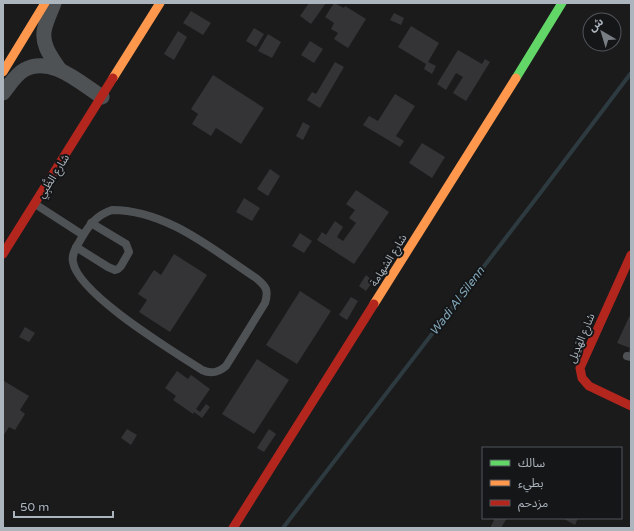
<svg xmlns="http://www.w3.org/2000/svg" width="634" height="531" font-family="'Varela Round','Noto Sans Arabic',sans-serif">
	<rect width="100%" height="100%" fill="#1b1b1c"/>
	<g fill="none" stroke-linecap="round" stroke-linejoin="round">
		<!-- stream -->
		<path stroke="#2d3a3f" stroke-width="4" d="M283,528L541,192L631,73"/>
	</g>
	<!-- building -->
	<g fill="#343436">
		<path d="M309,3H326L311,24L300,16Z"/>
		<path d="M334,3L344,8L345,6L366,19L348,48L334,39L338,33L331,29L334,23L325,17Z"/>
		<path d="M191,11L211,23L203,35L183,23Z"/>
		<path d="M394,13L404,18L401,25L390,20Z"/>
		<path d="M411,26L439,43L428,62L436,66L432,74L424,69L426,64L398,47Z"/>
		<path d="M254,28L264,34L256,47L246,41Z"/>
		<path d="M178,31L187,37L174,60L164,54Z"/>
		<path d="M268,34L281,42L272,58L258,51Z"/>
		<path d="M310,41L323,49L314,63L301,55Z"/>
		<path d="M458,50L482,64L485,59L490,62L466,101L453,93L463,77L456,73L446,90L437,84Z"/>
		<path d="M335,62L344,67L320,108L307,100L312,92L316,94Z"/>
		<path d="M213,75L264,108L241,144L216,128L211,136L192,124L198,114L191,109Z"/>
		<path d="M395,94L415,106L396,136L404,141L400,147L363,125L369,116L378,121Z"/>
		<path d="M303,122L310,126L303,140L296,136Z"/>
		<path d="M422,143L445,157L432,178L409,163Z"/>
		<path d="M270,169L280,176L268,196L257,189Z"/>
		<path d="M356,190L389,212L354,264L317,240L322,232L326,235L335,221L343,227L337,237L343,241L356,223L349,218L355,210L346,204Z"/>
		<path d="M244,198L260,208L252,221L236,212Z"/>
		<path d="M300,233L312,241L304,253L292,246Z"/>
		<path d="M174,254L207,275L170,332L139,312L147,300L138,294L154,270L161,275Z"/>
		<path d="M366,275L373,281L366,291L359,286Z"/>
		<path d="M300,291L331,311L297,364L266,345Z"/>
		<path d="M351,297L358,301L347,320L339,315Z"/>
		<path d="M631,313V354L628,353L630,348L617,343Z"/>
		<path d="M25,327L35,333L29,342L19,337Z"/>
		<path d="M257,359L289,380L254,434L222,414Z"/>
		<path d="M177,371L188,379L191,375L210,389L196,409L200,412L206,404L210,407L202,418L194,412L193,414L173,400L176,396L165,388Z"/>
		<path d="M4,381L29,396L20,410L25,414L15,430L9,427L3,436V383Z"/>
		<path d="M127,429L137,435L131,445L121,438Z"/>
		<path d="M269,429L276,434L264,452L257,448Z"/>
		<path d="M495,518H507L501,528H490Z"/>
		<path d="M564,518H578L575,525L564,519Z"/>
	</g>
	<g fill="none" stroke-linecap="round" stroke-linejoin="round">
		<!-- lane -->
		<g stroke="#4f5255" stroke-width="8">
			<path d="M35,204L83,235"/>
			<path d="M112,210C167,210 213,250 256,278C266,286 269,290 265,303L226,366C218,373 211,374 202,370C173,351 78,294 73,262C71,253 78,245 82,237C90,224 97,215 112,210Z"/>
			<path d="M76,247L108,267L115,270L118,269L121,266L129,252L126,244L91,223"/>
			<path d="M627,356L631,357"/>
		</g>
		<!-- street -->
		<g stroke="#4f5255" stroke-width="15">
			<path d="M54,3C51,11 47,19 45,27C40,43 51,57 60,70"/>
			<path d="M3,93C9,86 15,75 24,70C51,55 80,83 102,97"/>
		</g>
		<!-- fast -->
		<path stroke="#63d668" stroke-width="9" d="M516,78L562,3"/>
		<!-- slow -->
		<g stroke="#ff974d" stroke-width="9">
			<path d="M3,72L45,3"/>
			<path d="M113,78L160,3"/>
			<path d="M374,304L516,78"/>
		</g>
		<!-- jam -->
		<g stroke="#b3261e" stroke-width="9">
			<path d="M3,254L113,78"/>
			<path d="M631,255L580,368L582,378L589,386L631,406"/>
			<path d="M233,528L374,304"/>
		</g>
	</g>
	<g text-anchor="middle" stroke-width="4" stroke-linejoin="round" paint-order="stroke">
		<!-- street labels -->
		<g font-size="11" fill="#acb4bd" stroke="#151618">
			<text transform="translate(53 176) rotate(-58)" y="4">شارع الظَّبِي</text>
			<text transform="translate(388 260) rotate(-58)" y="4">شارع الشهامة</text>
			<text transform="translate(581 338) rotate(-67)" y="4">شارع الهَدِيل</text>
		</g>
		<!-- water labels -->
		<g font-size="12" font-style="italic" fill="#82a9ba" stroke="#151618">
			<text transform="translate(457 301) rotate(-53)" y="4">Wadi Al Silenn</text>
		</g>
	</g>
	<!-- border -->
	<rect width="634" height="531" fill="none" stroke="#acb4bd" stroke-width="8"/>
	<!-- legend -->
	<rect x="482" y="447" width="140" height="72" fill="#151618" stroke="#51555a"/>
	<rect x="490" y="460" width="20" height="6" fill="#63d668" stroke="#51555a"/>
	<text x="518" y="467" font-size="12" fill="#acb4bd">سالك</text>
	<rect x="490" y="480" width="20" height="6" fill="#ff974d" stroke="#51555a"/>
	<text x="518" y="487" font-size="12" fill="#acb4bd">بطيء</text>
	<rect x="490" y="500" width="20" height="6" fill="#b3261e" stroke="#51555a"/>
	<text x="518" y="507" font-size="12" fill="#acb4bd">مزدحم</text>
	<!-- north arrow -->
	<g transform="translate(602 32) rotate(322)"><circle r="19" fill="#151618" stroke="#51555a"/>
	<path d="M0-3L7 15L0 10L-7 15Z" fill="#797e85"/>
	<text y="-6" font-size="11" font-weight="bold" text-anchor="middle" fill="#acb4bd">ش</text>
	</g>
	<!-- scale -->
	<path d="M14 511v6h99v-6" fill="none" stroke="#acb4bd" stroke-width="2"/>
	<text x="20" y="511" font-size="12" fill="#acb4bd" stroke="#151618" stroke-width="3" paint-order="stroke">50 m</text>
</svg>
